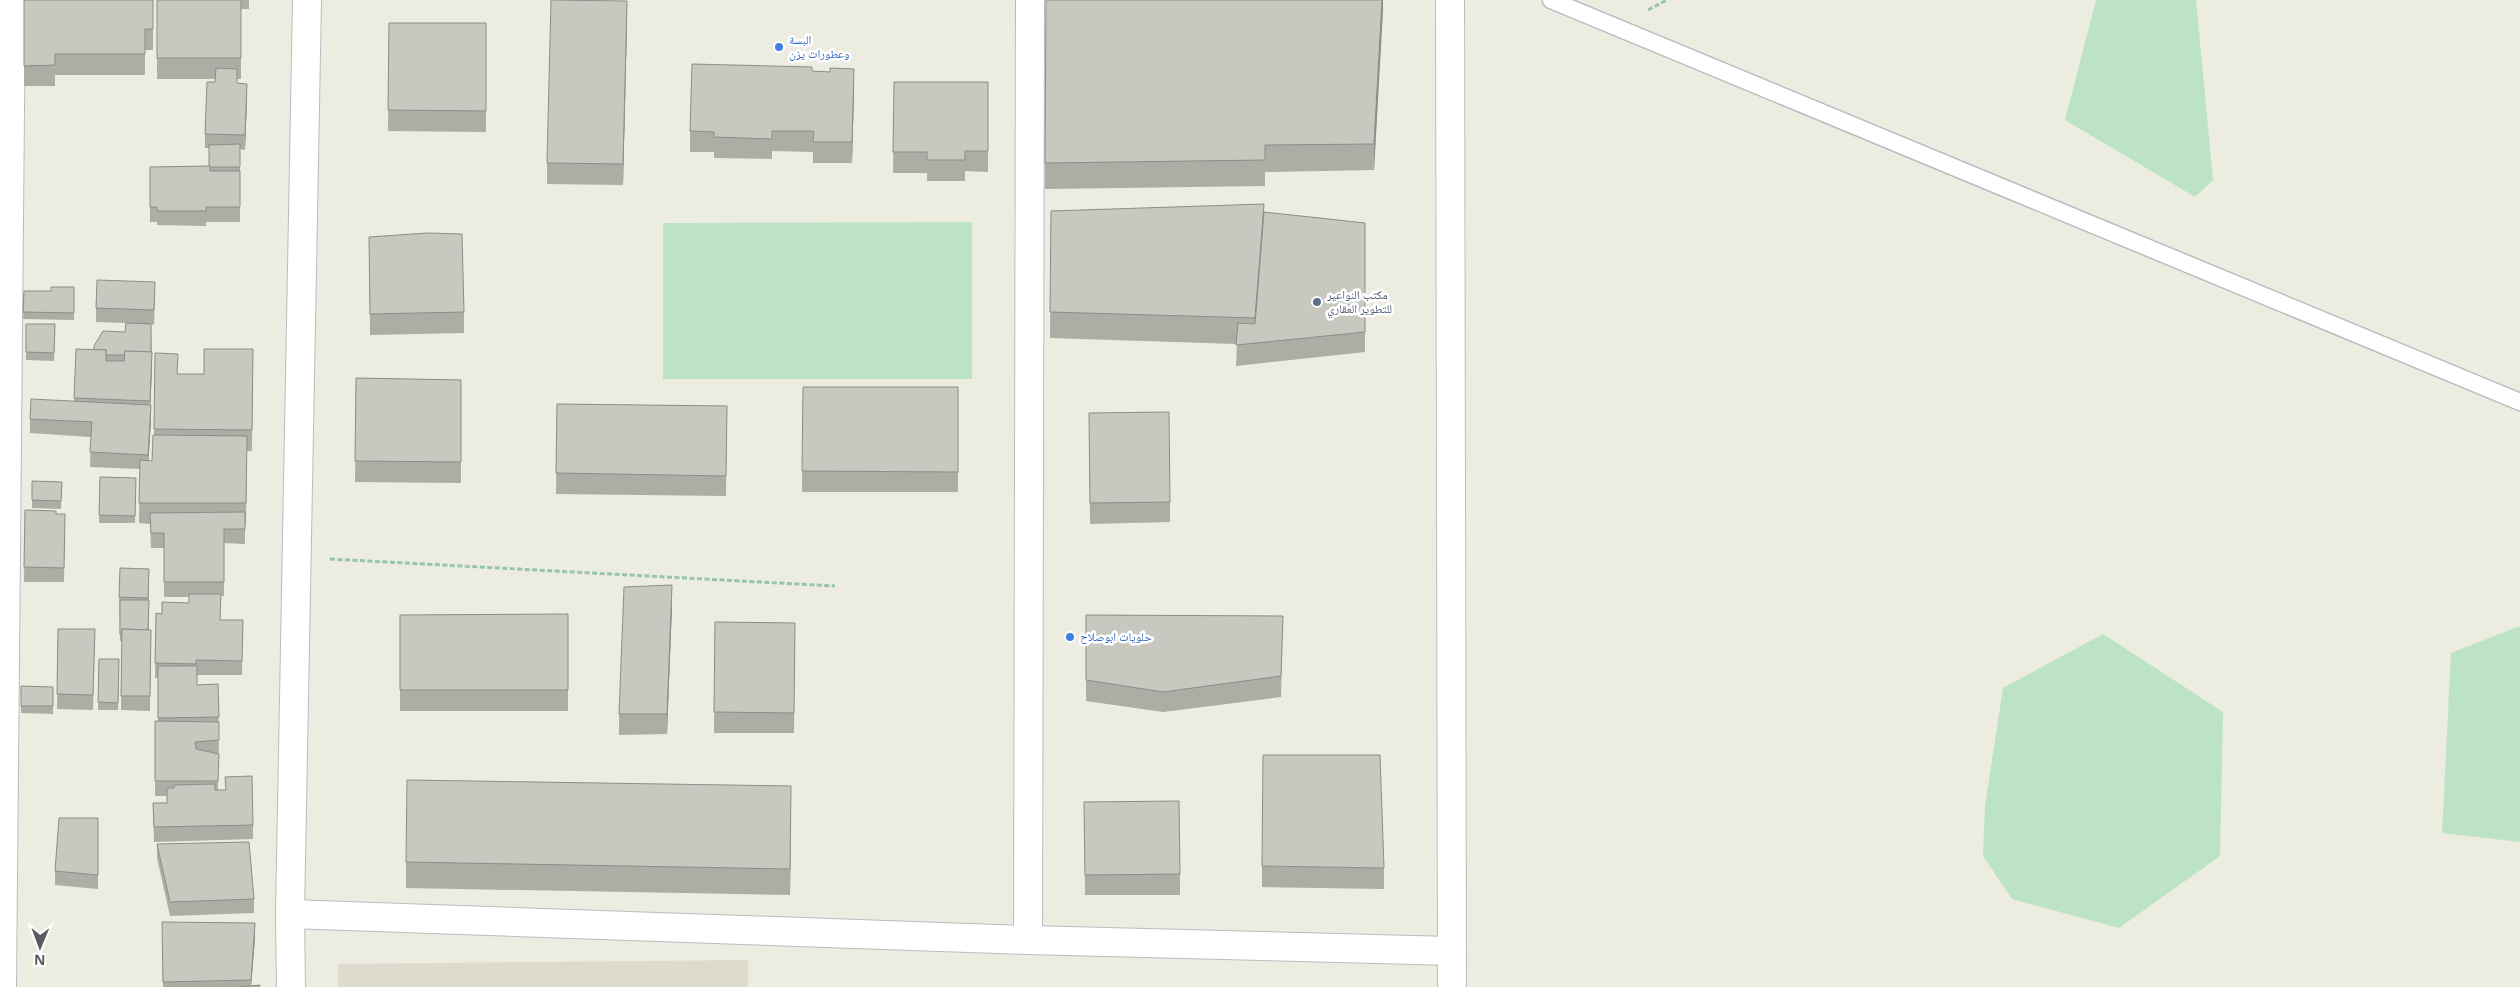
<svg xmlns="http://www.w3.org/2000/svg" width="2520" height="987" font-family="'Noto Sans','Noto Naskh Arabic',sans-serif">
	<rect width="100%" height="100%" fill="#ecece0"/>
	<!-- education -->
	<path fill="#dcdbce" d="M748,960V987H338V964Z"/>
	<!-- green -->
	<g fill="#bce4c4">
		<path d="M2096,0H2196L2213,180L2195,197L2065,120Z"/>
		<path d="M972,222V379H663V223Z"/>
		<path d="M2520,626V842L2442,833L2451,653Z"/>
		<path d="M2103,634L2223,712L2220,856L2119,928L2012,899L1983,856L1985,806L2003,688Z"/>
	</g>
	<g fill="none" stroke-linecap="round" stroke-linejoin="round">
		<!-- lane casing -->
		<g stroke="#bbbcc2" stroke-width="19">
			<path id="lane" d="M1551,0L2520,402"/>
		</g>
		<!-- street casing -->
		<g stroke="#bbbcc2" stroke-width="30">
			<g id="street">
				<path d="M290,914L1028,940L1452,951"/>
				<path d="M1028,940L1030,0"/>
				<path d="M2,987L11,0"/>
				<path d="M291,987L290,914L307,0"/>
			</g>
		</g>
		<!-- secondary casing -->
		<g stroke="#bbbdc4" stroke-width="30">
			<path id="secondary" d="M1450,0L1452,987"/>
		</g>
		<!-- path -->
		<g stroke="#96c5ac" stroke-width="3" stroke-dasharray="5 2.5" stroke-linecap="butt">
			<path d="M1648,10L1667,0"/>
			<path d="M330,559L835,586"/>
		</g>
		<!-- lane -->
		<use href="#lane" stroke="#fff" stroke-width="16"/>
		<!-- street -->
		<use href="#street" stroke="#fff" stroke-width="28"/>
		<!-- secondary -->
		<use href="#secondary" stroke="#fff" stroke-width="28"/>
	</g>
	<!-- wall -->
	<g fill="#adaca5">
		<path d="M24,0H153V50H145V75H55V86H24Z"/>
		<path d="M157,0H249V9H241V79H237V83L247,98L245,150L240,149V222H206V226L157,225V222H150V167L209,166V148H205V134L215,82V79H157Z"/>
		<path d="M1046,0H1383L1374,170L1265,172V186L1045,189Z"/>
		<path d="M627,22L623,185L547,184V163Z"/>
		<path d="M389,23H486V132L388,131Z"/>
		<path d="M812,71L854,90L852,163H813V152L772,151V159L714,158V152H690V131Z"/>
		<path d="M894,82H988V172L965,171V181H927V173H893Z"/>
		<path d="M1051,211L1264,212L1365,223V352L1236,366L1237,344L1050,338Z"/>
		<path d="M369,237L464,312V333L370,335Z"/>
		<path d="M74,287V320L23,319L24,291H51Z"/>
		<path d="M155,296L154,325L151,324L152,367L150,405L151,420L148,461H152L154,436L155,353L178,374H204L253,349L252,451H247L246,524H245V544L224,543V596H221L220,620H243L242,675H197V685L218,684L219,736L218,790L253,825V839L154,842L153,803H167V796H155V721H158V678H155L156,613L162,614L189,603V597H164V548H151L150,524L139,523L140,469L90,467L91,437L30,433V419L74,401L76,349L94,350L125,332L126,323L96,322V308Z"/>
		<path d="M26,324H55L54,361L26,360Z"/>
		<path d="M356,378L461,380V483L355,482Z"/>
		<path d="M803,387H958V492H802Z"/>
		<path d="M557,404L727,406L726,496L556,494Z"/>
		<path d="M1089,413L1170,502V522L1090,524Z"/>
		<path d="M100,477L136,478L135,523H99Z"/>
		<path d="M32,481L62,482L61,509L32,508Z"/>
		<path d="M25,510L56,514H65L64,582H24Z"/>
		<path d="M149,569V630H151L150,711L121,710L122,641H120L119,597Z"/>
		<path d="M672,606L667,734L619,735V714Z"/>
		<path d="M568,614V711H400V615Z"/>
		<path d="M1086,615L1283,616L1281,697L1163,712L1086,701Z"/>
		<path d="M715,622L795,623L794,733H714Z"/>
		<path d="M58,629H95L93,710L57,709Z"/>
		<path d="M99,659H119L118,710H98Z"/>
		<path d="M21,686L53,687V714L21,713Z"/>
		<path d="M1084,802L1180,874V895H1085Z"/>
		<path d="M791,812L790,895L406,888V862Z"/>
		<path d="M98,818V889L55,885V871Z"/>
		<path d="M157,844L254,899V913L170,916L157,858Z"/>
		<path d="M1262,866L1384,868V889L1262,887Z"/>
		<path d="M162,936L255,938L251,986L260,987H163Z"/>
	</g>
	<!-- shaded-wall -->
	<g fill="#8d8c86">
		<path d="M1382,0H1383V11L1374,170V144Z"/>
		<path d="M627,1V22L623,185V164Z"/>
		<path d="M854,69V90L852,163V142Z"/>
		<path d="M247,84V98L245,150V135Z"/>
		<path d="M152,352V367L150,416V401Z"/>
		<path d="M151,405V420L148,470V455Z"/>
		<path d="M672,585V606L667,734V714Z"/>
		<path d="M791,786V812L790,895V869Z"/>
		<path d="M255,923V938L251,987V980Z"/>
	</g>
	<!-- building -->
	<g fill="#c9c8c0" stroke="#8d8c86">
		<path d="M24,0H153V29H145V54H55V65L24,66Z"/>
		<rect x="157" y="0" width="84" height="58"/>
		<path d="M551,0L627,1L623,164L547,163Z"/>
		<path d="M1046,0H1382L1374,144L1265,145V160L1045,163Z"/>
		<path d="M389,23H486V111L388,110Z"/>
		<path d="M692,64L812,67V71L830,72V68L854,69L852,142H813L814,131H772V139L714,137V132L690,131Z"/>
		<path d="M216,68L237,69V83L247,84L245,135L205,134L207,82H215Z"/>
		<path d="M894,82H988V151H965V160H927V152H893Z"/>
		<path d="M240,144V167H209V145Z"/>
		<path d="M210,166V171H240V207H206V211H157V207H150V167Z"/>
		<path d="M1264,204L1255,318L1050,312L1051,211Z"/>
		<path d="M1264,212L1365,223V332L1236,345L1238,323L1255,324Z"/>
		<path d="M428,233L462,234L464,312L370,314L369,237Z"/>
		<path d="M97,280L155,282L154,310L96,308Z"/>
		<path d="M51,287H74V313L23,312L24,291H51Z"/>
		<path d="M126,323L151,324V352L125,351V355H106V350H94V346L103,331L125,332Z"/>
		<path d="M26,324H55L54,353L26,352Z"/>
		<path d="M76,349L106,350V361H124L125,351L152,352L150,401L74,398Z"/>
		<path d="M204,349H253L252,430L154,429L155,353L178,354L177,374H204Z"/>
		<path d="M356,378L461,380V462L355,461Z"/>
		<path d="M803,387H958V472L802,471Z"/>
		<path d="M31,399L151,405L148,455L90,452L92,422L30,419Z"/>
		<path d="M557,404L727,406L726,476L556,473Z"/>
		<path d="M1169,412L1170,502L1090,503L1089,413Z"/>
		<path d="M153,435L247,436L246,503H139L140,460L152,461Z"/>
		<path d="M100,477L136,478L135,516L99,515Z"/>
		<path d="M32,481L62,482L61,501L32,500Z"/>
		<path d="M25,510L56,511V514H65L64,568L24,567Z"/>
		<path d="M245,512V529H224V582H164V533H151L150,513Z"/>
		<path d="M120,568L149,569L148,598L119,597Z"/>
		<path d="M672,585L667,714H619L624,587Z"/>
		<path d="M189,594H221L220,620H243L242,661L196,660V664L155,663L156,613L162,614V602L189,603Z"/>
		<path d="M120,600H149L148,630L122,629V634H120Z"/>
		<path d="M568,614V690H400V615Z"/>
		<path d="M1086,615L1283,616L1281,676L1163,692L1086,680Z"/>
		<path d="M715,622L795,623L794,713L714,712Z"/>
		<path d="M58,629H95L93,695L57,694Z"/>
		<path d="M122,629L151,630L150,696H121Z"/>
		<path d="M99,659H119L118,703L98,702Z"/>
		<path d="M158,666H197V685L218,684L219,717L158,718Z"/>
		<path d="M21,686L53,687V706H21Z"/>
		<path d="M155,721L219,722V740L195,742L196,749L219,754L218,781H155Z"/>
		<path d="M1263,755H1380L1384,868L1262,866Z"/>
		<path d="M252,776L253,825L154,827L153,803H167V788H174V785L215,784V790H226L225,777Z"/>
		<path d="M407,780L791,786L790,869L406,862Z"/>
		<path d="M1179,801L1180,874L1085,875L1084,802Z"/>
		<path d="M59,818H98V875L55,871Z"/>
		<path d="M249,842L254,899L170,902L157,844Z"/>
		<path d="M162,922L255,923L251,980L163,982Z"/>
		<path d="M260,985L259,987H239Z"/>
	</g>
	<!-- markers -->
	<g fill="#3f7fe0" stroke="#fff" stroke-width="2">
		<circle cx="779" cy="47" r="5"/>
		<circle cx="1070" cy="637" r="5"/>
	</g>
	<circle fill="#5c6f8a" stroke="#fff" stroke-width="2" cx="1317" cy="302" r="5"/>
	<g text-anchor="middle" stroke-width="5" stroke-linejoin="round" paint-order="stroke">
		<!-- shop labels -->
		<g font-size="12" fill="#366cbe" stroke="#fff" text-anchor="start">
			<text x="789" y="44">البسة<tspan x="789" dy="14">وعطورات يزن</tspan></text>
			<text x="1080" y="641">حلويات ابوصلاح</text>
		</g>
		<!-- service labels -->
		<g font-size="12" fill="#4e5e75" stroke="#fff" text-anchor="start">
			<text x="1327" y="299">مكتب النواعير<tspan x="1327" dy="14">للتطوير العقاري</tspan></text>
		</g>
	</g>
	<!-- north arrow -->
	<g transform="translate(40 947) rotate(181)" stroke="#ffffff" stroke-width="4" paint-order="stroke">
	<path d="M0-4L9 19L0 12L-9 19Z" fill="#595b61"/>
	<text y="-8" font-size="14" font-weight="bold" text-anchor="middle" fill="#595b61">N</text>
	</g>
</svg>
